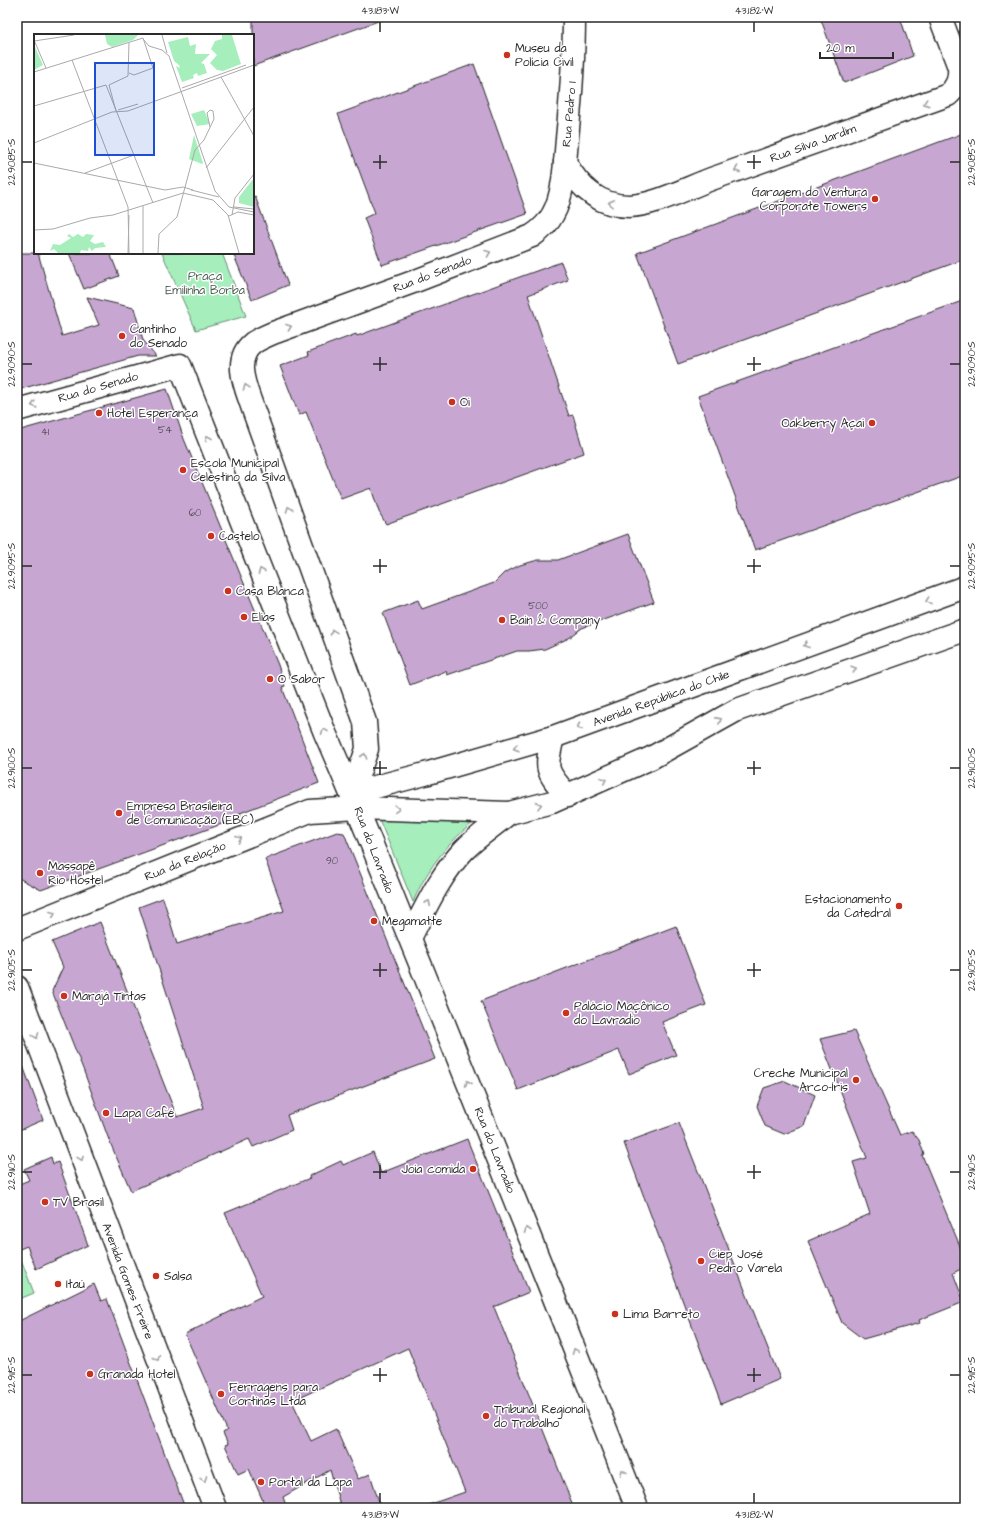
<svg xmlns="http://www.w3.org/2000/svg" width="982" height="1525" font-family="'Architects Daughter',sans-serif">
	<rect width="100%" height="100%" fill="#fff"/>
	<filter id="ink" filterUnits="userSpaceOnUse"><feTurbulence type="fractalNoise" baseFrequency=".025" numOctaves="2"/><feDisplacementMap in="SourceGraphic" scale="8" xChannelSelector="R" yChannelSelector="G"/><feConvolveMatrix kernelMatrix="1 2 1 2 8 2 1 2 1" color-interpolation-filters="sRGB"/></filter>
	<g filter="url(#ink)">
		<!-- green -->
		<g fill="#a6efbd" stroke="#688d74">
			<path d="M162,253H222L246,316L196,330Z"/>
			<path d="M486,813C453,836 429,864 413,902L379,819Z"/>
			<path d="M17,1249L34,1293L17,1300Z"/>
		</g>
		<!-- building -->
		<g fill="#c7a7d2" stroke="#2b2b2b">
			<path d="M253,17H380L381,20L253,66Z"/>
			<path d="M820,17H900L913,56L844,83Z"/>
			<path d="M474,64L527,214L382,265L364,218L375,213L338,114Z"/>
			<path d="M961,134L965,145V259L678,364L637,253Z"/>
			<path d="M255,196L288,285L252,300L233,253H253V197Z"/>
			<path d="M17,253H38L62,336L99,325L87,297L134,308L143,340L156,356H138L17,390Z"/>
			<path d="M69,253H110L119,276L84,289Z"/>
			<path d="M561,262L568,280L528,295L569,416L573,415L584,453L386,524L379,512L371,488L341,499L306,412L299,415L280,366L309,355L308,352L356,334L357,336Z"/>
			<path d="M965,300V475L755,550L698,396Z"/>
			<path d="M167,389L184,439L278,665L285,686L282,687L319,783L240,813L241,817L41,890L17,877V431Z"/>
			<path d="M628,534L654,602L582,628L569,638L545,649L529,651H517L447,675L446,671L410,685L383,613L418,600L422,609L494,583L504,573L520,565L538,560H558Z"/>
			<path d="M337,832L344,833L435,1059L287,1115L292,1130L253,1147L249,1139L131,1191L109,1140L83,1069L52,991L63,967L52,942L100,922L177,1117L204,1108L139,907L163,898L177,944L284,911L265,859Z"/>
			<path d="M676,926L706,1005L662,1022L676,1055L629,1074L619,1050L518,1090L481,1001Z"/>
			<path d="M854,1031L900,1135L912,1131L919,1140L924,1154L922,1155L965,1258V1267L953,1273L964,1302L919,1320L920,1323L863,1339L842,1323L808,1241L870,1214L853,1162L867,1158L820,1039Z"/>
			<path d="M17,1055H19L43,1120L17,1131Z"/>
			<path d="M785,1081L815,1095L804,1126L784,1134L765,1126L757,1106L764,1088Z"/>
			<path d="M679,1123L780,1379L721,1404L624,1143Z"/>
			<path d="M467,1139L529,1292L494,1307L574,1508H428V1505L465,1492L408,1348L292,1401L311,1441L336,1429L358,1479L370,1474L381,1508H341L330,1470L283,1497L287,1508H266L249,1469L238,1474L225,1445L228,1444L223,1433L227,1430L185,1334L262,1296L225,1213L310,1178L309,1176L341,1161L343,1165L373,1152L381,1173Z"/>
			<path d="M51,1157L53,1164L58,1162L88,1245L36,1269L27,1246L17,1250V1185L29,1180L24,1169Z"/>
			<path d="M94,1284L101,1301L107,1299L185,1508H17V1322Z"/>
		</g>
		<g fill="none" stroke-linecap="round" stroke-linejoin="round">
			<!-- secondary casing -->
			<g stroke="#2b2b2b" stroke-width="25">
				<g id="secondary">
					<path d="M565,162C579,187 598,206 629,206C657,205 690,186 717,177C794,149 871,122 948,95C957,87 960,79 959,67L940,17"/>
					<path d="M17,410L180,365L325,733C359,810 389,888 421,966C494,1146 566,1327 637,1508"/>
					<path d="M553,737C545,769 545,771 568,796"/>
					<path d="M352,793L367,749L365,722L253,409C246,388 232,360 253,343C259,339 266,336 273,333L413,282L532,236C541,230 548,224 553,214C564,195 565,161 567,139C571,98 574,58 574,17"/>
					<path d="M352,793L425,774L553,737L965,587"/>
					<path d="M17,929L310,811L358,808L509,813L552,802L651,758L737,710L965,630"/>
					<path d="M410,938C426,907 440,875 464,850C478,836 495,825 509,813"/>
					<path d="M17,987L215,1508"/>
				</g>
			</g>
			<!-- secondary -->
			<use href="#secondary" stroke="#fff" stroke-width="22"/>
		</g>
		<!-- one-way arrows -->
		<defs><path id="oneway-chevron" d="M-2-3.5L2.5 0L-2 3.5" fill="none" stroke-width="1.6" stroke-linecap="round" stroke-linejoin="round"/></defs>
		<g stroke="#a0a0a0">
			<use href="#oneway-chevron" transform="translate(926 103) rotate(161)"/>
			<use href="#oneway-chevron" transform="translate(737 170) rotate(160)"/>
			<use href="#oneway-chevron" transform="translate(611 203) rotate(-166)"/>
			<use href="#oneway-chevron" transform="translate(488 253) rotate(-21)"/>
			<use href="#oneway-chevron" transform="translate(289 327) rotate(-20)"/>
			<use href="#oneway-chevron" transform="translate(246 387) rotate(-108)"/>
			<use href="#oneway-chevron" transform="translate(34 405) rotate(164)"/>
			<use href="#oneway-chevron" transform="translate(208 438) rotate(-112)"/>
			<use href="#oneway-chevron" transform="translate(289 509) rotate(-110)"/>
			<use href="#oneway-chevron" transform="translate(261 571) rotate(-112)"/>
			<use href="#oneway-chevron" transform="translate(928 601) rotate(160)"/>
			<use href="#oneway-chevron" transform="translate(333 632) rotate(-110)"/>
			<use href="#oneway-chevron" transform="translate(806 645) rotate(160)"/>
			<use href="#oneway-chevron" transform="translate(854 669) rotate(-19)"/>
			<use href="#oneway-chevron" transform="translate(719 720) rotate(-28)"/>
			<use href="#oneway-chevron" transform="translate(579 727) rotate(160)"/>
			<use href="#oneway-chevron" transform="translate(324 731) rotate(-112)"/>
			<use href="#oneway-chevron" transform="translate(516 748) rotate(163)"/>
			<use href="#oneway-chevron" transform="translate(364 756) rotate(-71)"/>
			<use href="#oneway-chevron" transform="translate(604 780) rotate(-25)"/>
			<use href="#oneway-chevron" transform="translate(539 805) rotate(-14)"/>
			<use href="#oneway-chevron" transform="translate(397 809) rotate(2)"/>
			<use href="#oneway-chevron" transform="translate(239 839) rotate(-22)"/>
			<use href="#oneway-chevron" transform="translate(428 903) rotate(-64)"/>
			<use href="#oneway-chevron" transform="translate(53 914) rotate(-22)"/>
			<use href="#oneway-chevron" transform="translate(36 1036) rotate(69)"/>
			<use href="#oneway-chevron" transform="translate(468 1083) rotate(-112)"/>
			<use href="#oneway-chevron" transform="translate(81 1158) rotate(69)"/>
			<use href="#oneway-chevron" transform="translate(527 1230) rotate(-112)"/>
			<use href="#oneway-chevron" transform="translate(575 1351) rotate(-111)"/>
			<use href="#oneway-chevron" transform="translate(157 1358) rotate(69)"/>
			<use href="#oneway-chevron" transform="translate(623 1472) rotate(-111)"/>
			<use href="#oneway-chevron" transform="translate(204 1479) rotate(69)"/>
		</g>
	</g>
	<!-- ticks -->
	<path fill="none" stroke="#2b2b2b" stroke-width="1.5" d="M380,22V32M754,22V32M380,155V169M754,155V169M22,162H32M373,162H387M747,162H761M950,162H960M380,357V371M754,357V371M22,364H32M373,364H387M747,364H761M950,364H960M380,559V573M754,559V573M22,566H32M373,566H387M747,566H761M950,566H960M380,761V775M754,761V775M22,768H32M373,768H387M747,768H761M950,768H960M380,963V977M754,963V977M22,970H32M373,970H387M747,970H761M950,970H960M380,1165V1179M754,1165V1179M22,1172H32M373,1172H387M747,1172H761M950,1172H960M380,1368V1382M754,1368V1382M22,1375H32M373,1375H387M747,1375H761M950,1375H960M380,1493V1503M754,1493V1503"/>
	<!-- markers -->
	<g fill="#c8321e" stroke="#fff" stroke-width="1.5">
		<circle cx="507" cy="55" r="4"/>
		<circle cx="875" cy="199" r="4"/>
		<circle cx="122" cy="336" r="4"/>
		<circle cx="452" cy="402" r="4"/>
		<circle cx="99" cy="413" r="4"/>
		<circle cx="872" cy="423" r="4"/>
		<circle cx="183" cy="470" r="4"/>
		<circle cx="211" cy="536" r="4"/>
		<circle cx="228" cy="591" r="4"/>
		<circle cx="244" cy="617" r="4"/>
		<circle cx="502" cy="620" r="4"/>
		<circle cx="270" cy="679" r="4"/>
		<circle cx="119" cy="813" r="4"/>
		<circle cx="40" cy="873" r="4"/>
		<circle cx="899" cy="906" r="4"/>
		<circle cx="374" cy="921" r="4"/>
		<circle cx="64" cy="996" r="4"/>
		<circle cx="566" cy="1013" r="4"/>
		<circle cx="856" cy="1080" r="4"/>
		<circle cx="106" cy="1113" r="4"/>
		<circle cx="473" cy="1169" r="4"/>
		<circle cx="45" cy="1202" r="4"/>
		<circle cx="701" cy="1261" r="4"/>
		<circle cx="156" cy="1276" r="4"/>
		<circle cx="58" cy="1284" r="4"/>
		<circle cx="615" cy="1314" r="4"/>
		<circle cx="90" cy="1374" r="4"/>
		<circle cx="221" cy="1394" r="4"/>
		<circle cx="486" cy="1416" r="4"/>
		<circle cx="261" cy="1482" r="4"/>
	</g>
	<g text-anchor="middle" stroke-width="3" stroke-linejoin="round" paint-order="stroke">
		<!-- number labels -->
		<g font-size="10" fill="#524a55">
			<text x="165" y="433">54</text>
			<text x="45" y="435">41</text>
			<text x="195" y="516">60</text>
			<text x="538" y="609">500</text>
			<text x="332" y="864">90</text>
		</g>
		<!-- poi labels -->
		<g font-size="12" fill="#2b2b2b" stroke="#fff" text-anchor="start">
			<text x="515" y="52">Museu da<tspan x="515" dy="14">Polícia Civil</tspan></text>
			<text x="867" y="196" text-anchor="end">Garagem do Ventura<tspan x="867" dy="14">Corporate Towers</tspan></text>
			<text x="130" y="333">Cantinho<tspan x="130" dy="14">do Senado</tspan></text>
			<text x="460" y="406">Oi</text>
			<text x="107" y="417">Hotel Esperança</text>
			<text x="864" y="427" text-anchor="end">Oakberry Açai</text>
			<text x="191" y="467">Escola Municipal<tspan x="191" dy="14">Celestino da Silva</tspan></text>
			<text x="219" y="540">Castelo</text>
			<text x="236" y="595">Casa Blanca</text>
			<text x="252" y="621">Elias</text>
			<text x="510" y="624">Bain &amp; Company</text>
			<text x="278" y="683">O Sabor</text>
			<text x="127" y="810">Empresa Brasileira<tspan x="127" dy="14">de Comunicação (EBC)</tspan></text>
			<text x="48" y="870">Massapê<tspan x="48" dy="14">Rio Hostel</tspan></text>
			<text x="891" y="903" text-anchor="end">Estacionamento<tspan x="891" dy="14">da Catedral</tspan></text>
			<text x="382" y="925">Megamatte</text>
			<text x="72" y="1000">Marajá Tintas</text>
			<text x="574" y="1010">Palácio Maçônico<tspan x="574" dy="14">do Lavradio</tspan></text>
			<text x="848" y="1077" text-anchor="end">Creche Municipal<tspan x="848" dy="14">Arco-Íris</tspan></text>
			<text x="114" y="1117">Lapa Café</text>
			<text x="465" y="1173" text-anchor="end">Joia comida</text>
			<text x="53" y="1206">TV Brasil</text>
			<text x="709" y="1258">Ciep José<tspan x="709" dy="14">Pedro Varela</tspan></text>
			<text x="164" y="1280">Salsa</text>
			<text x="66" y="1288">Itaú</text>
			<text x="623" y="1318">Lima Barreto</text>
			<text x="98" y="1378">Granada Hotel</text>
			<text x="229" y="1391">Ferragens para<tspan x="229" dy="14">Cortinas Ltda</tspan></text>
			<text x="494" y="1413">Tribunal Regional<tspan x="494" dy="14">do Trabalho</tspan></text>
			<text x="269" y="1486">Portal da Lapa</text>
		</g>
		<!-- street labels -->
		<g font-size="12" fill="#2b2b2b" stroke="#fff">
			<text transform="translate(569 114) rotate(-85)" y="4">Rua Pedro I</text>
			<text transform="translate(813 143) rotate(-20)" y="4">Rua Silva Jardim</text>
			<text transform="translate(432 274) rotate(-21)" y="4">Rua do Senado</text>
			<text transform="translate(98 387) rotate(-16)" y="4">Rua do Senado</text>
			<text transform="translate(661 698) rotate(-20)" y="4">Avenida República do Chile</text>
			<text transform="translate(374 850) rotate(69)" y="4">Rua do Lavradio</text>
			<text transform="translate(185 861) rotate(-22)" y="4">Rua da Relação</text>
			<text transform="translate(495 1150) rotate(68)" y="4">Rua do Lavradio</text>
			<text transform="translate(128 1281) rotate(69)" y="4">Avenida Gomes Freire</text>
		</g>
		<!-- park labels -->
		<g font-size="12" fill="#4a5c50" stroke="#fff">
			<text x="205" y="280">Praça<tspan x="205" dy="14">Emilinha Borba</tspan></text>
		</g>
	</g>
	<!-- overview -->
	<g transform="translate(34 34)">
		<rect width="220" height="220" fill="#fff"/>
		<path d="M71,1H104L99,6L78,13L73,10ZM188,1H198L207,30L189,37L183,36L176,29L183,21L177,15L181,7L188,5ZM154,3L156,12L162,10L161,20H176L167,29L170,30L173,39L164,42L163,39L159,41L160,44L148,48L142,32L146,34L145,31L140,27L134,8ZM0,11L9,31L0,36ZM170,76L176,90L163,92L157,80ZM160,101L169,129L168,130L155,125ZM220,144V173L205,169V163ZM35,200L39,203L44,200L49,203L52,200L60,201L56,207L61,210L69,208L72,213L61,214L58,217L55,213L54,217L47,216L46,219H24L20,215L16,217L19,210L26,211L37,204L33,202Z" fill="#a6efbd"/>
		<path fill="none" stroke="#aaa" stroke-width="1" d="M128,1L133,19M0,6L12,34M110,6L115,12L128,16L135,22L181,157L195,173L220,178M0,7L40,1M38,26L94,173L95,219M0,38L109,4L119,34L100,41L95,39M187,43L220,102M148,54L212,31M0,72L72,51L119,169M84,76L104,70M82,77L75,51L94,42L95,9M0,109L78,78L94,77L220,31M0,129L131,156L149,153L159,156M172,134L220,73M51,139L100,121M157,156L185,163M109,172V219M200,173L220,175M194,181L205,219M198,181L201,164L220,140M0,196L19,195L56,184L79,181L149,159L179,166L195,182L204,178L220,181M94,219L95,181M124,219L125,200L143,183L161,116L170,106L180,85L179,77L176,76L173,79L176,93"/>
		<path fill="#1d4ed8" fill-opacity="0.15" stroke="#1d4ed8" stroke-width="2" d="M61,29H120V121H61Z"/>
		<rect width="220" height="220" fill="none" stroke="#2b2b2b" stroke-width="2"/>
	</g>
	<!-- margin -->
	<rect width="982" height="1525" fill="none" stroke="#fff" stroke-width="44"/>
	<!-- scale -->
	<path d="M820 52v6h73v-6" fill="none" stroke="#2b2b2b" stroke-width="2"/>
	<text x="826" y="52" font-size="12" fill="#2b2b2b" stroke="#ffffff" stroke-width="3" paint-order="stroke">20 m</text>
	<rect x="22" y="22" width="938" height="1481" fill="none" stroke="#2b2b2b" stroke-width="1.5"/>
	<g font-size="10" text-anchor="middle" fill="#2b2b2b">
		<text x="380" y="14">43.183°W</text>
		<text x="754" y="14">43.182°W</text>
		<text transform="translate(11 162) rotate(-90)" y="4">22.9085°S</text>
		<text transform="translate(971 162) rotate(-90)" y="4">22.9085°S</text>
		<text transform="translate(11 364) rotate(-90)" y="4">22.9090°S</text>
		<text transform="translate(971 364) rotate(-90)" y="4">22.9090°S</text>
		<text transform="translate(11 566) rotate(-90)" y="4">22.9095°S</text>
		<text transform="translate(971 566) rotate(-90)" y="4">22.9095°S</text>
		<text transform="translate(11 768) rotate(-90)" y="4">22.9100°S</text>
		<text transform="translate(971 768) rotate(-90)" y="4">22.9100°S</text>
		<text transform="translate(11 970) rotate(-90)" y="4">22.9105°S</text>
		<text transform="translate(971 970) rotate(-90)" y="4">22.9105°S</text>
		<text transform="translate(11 1172) rotate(-90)" y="4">22.9110°S</text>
		<text transform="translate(971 1172) rotate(-90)" y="4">22.9110°S</text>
		<text transform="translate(11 1375) rotate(-90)" y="4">22.9115°S</text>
		<text transform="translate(971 1375) rotate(-90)" y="4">22.9115°S</text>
		<text x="380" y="1518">43.183°W</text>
		<text x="754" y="1518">43.182°W</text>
	</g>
</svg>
